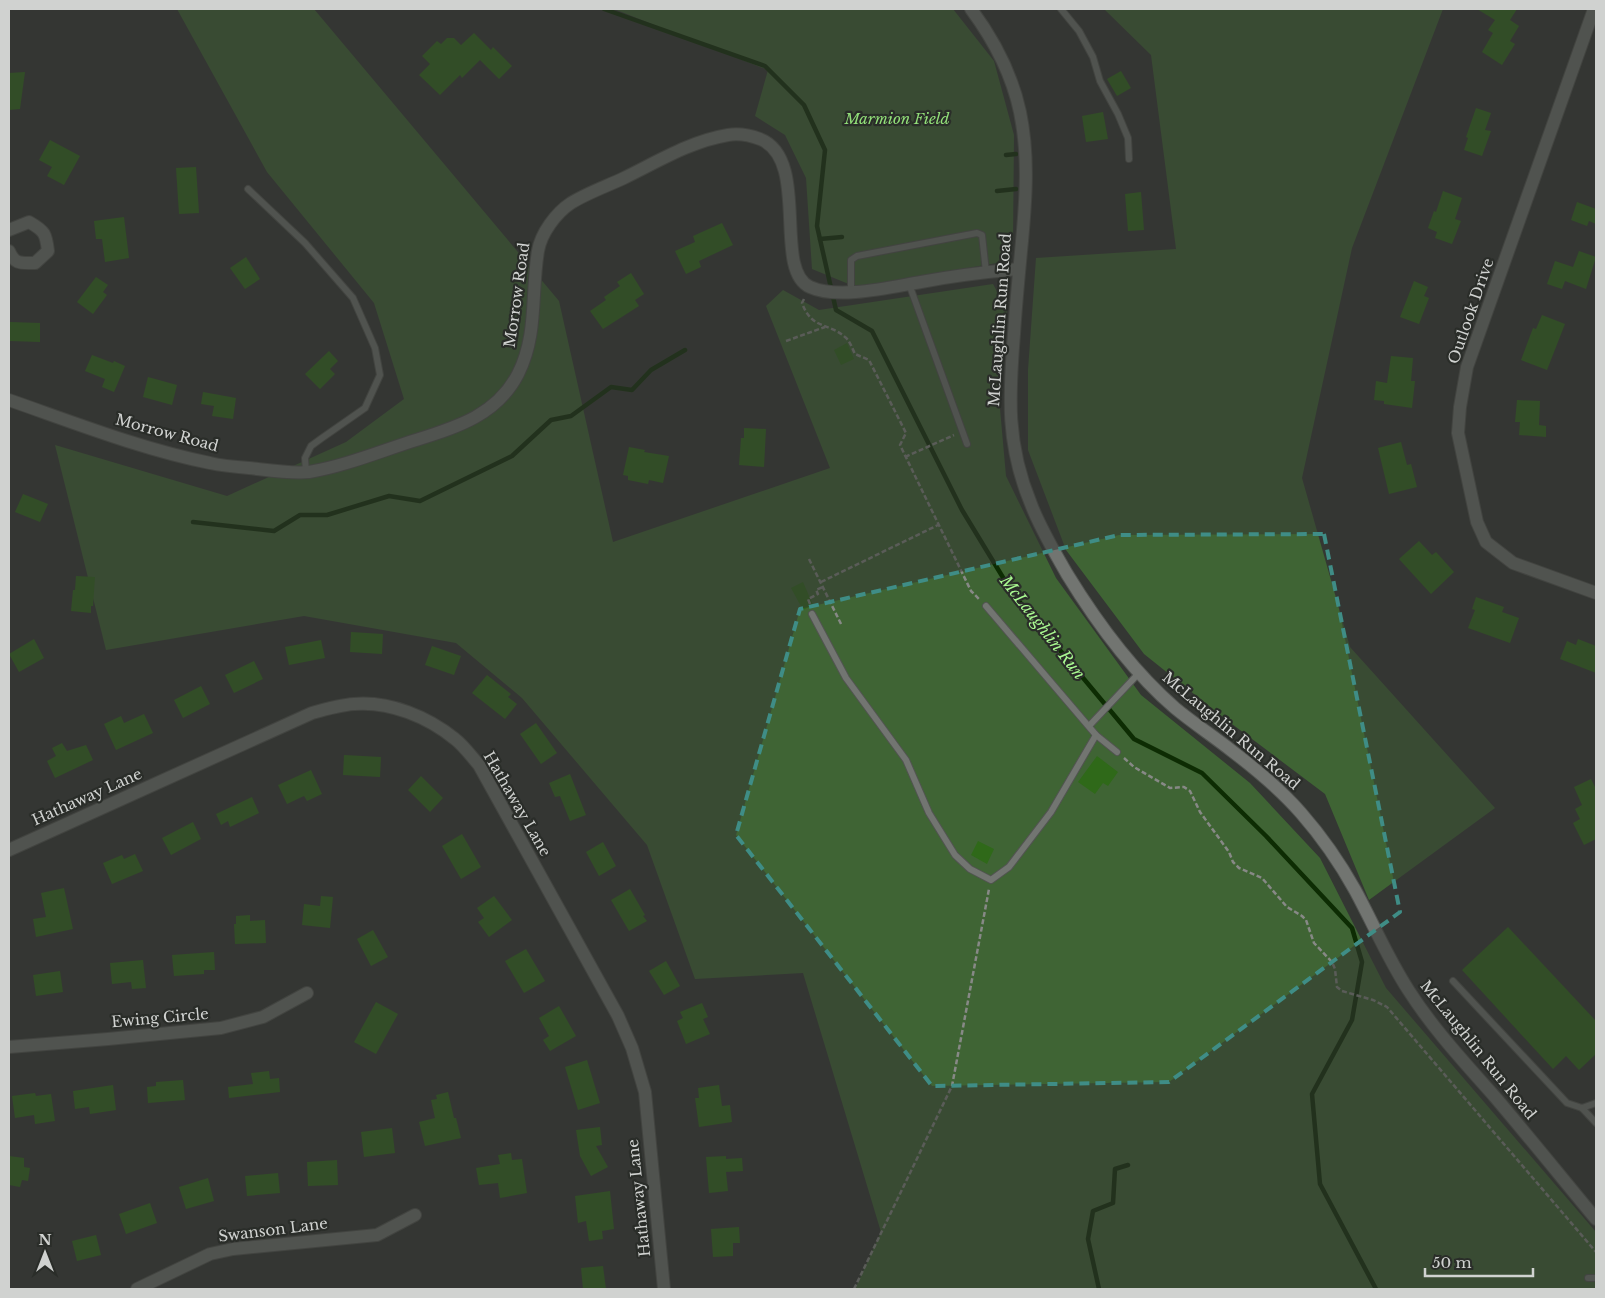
<svg xmlns="http://www.w3.org/2000/svg" width="1605" height="1298" font-family="'Libre Baskerville',serif">
	<rect width="100%" height="100%" fill="#343733"/>
	<!-- green -->
	<g fill="#3f6434">
		<path d="M177,9H314L559,301L613,542L830,468L766,306L783,290L819,310L993,284L1007,310L1000,409L1006,476L1056,578L1141,695L1250,783L1320,858L1386,988L1596,1232V1289H855L881,1232L803,973L695,979L647,845L522,698L456,643L304,616L106,650L55,445L227,496L346,442L404,399L374,303L267,172Z"/>
		<path d="M614,9H953L994,61L1014,135L1013,238L997,263L856,287L812,269L806,178L785,135L755,116L768,70Z"/>
		<path d="M1104,9H1443L1352,248L1302,478L1350,647L1495,808L1369,900L1325,794L1224,718L1144,654L1066,550L1028,450V370L1036,258L1176,249L1151,55Z"/>
	</g>
	<g fill="none" stroke-linecap="round" stroke-linejoin="round">
		<!-- stream -->
		<g stroke="#0d2c03" stroke-width="4.5">
			<path d="M604,9L765,66L804,105L825,150L817,226L836,310L872,331L962,510L1013,594L1134,739L1202,773L1266,836L1352,928L1362,962L1352,1020L1312,1094L1320,1184L1376,1289"/>
			<path d="M1006,155L1016,154"/>
			<path d="M997,191L1016,189"/>
			<path d="M820,239L842,237"/>
			<path d="M193,522L274,531L300,515H327L389,496L420,501L512,456L551,420L571,416L611,387L632,390L651,370L685,350"/>
			<path d="M1099,1289L1088,1239L1093,1211L1113,1203L1115,1169L1128,1165"/>
		</g>
	</g>
	<!-- building -->
	<g fill="#2f6919">
		<path d="M1477,9H1517L1510,20L1519,26L1510,41L1515,44L1502,65L1482,52L1493,33L1488,30L1495,20Z"/>
		<path d="M474,33L491,50L493,47L512,66L499,79L480,60L462,78L460,75L440,95L419,75L430,64L422,56L437,41L441,44L447,38H454L461,45Z"/>
		<path d="M1121,71L1131,88L1117,96L1107,79Z"/>
		<path d="M25,72L20,109L9,110V73Z"/>
		<path d="M1476,108L1491,113L1485,130L1491,131L1482,156L1464,150L1468,138L1466,137Z"/>
		<path d="M1103,112L1108,139L1086,142L1082,116Z"/>
		<path d="M50,140L80,156L64,185L47,176L52,167L39,160Z"/>
		<path d="M196,167L199,213L179,214L176,168Z"/>
		<path d="M1443,191L1462,198L1455,219L1461,221L1452,244L1435,238L1437,232L1428,228L1434,211L1436,212Z"/>
		<path d="M1141,192L1144,230L1128,231L1125,194Z"/>
		<path d="M1577,202L1596,209V224L1589,221L1587,226L1571,220Z"/>
		<path d="M124,217L129,258L105,262L102,239H96L94,221Z"/>
		<path d="M722,223L733,245L699,261L701,267L686,274L675,251L695,242L693,236Z"/>
		<path d="M1579,251L1596,257L1586,289L1565,281L1562,289L1547,284L1555,261L1573,267Z"/>
		<path d="M246,257L260,279L245,289L230,268Z"/>
		<path d="M631,273L644,294L635,300L639,306L603,329L590,311L606,300L604,297L620,286L617,282Z"/>
		<path d="M96,277L108,285L103,292L107,295L93,314L77,302Z"/>
		<path d="M1414,281L1428,287L1424,296L1429,298L1419,324L1400,317Z"/>
		<path d="M1542,315L1565,324L1547,370L1521,360L1533,328L1536,329Z"/>
		<path d="M10,322L40,323V342L10,341Z"/>
		<path d="M847,343L854,359L841,365L834,350Z"/>
		<path d="M329,351L338,361L330,369L335,374L320,389L305,374Z"/>
		<path d="M92,355L113,363L114,361L125,366L114,392L102,387L105,379L85,371Z"/>
		<path d="M1391,356L1413,358L1411,381H1415L1412,408L1384,404V401L1374,400L1376,381L1387,383Z"/>
		<path d="M148,377L177,385L172,405L143,397Z"/>
		<path d="M203,392L236,398L233,419L212,416L214,406L201,404Z"/>
		<path d="M1517,400L1540,401L1539,425L1546,426V437L1519,435L1520,422H1515Z"/>
		<path d="M744,428L766,429L764,467L739,465L741,438H744Z"/>
		<path d="M1401,442L1407,465L1411,464L1417,487L1389,494L1378,448Z"/>
		<path d="M629,447L645,450L644,452L669,456L663,483L649,480L648,484L628,480V476L623,475Z"/>
		<path d="M23,494L48,504L40,522L15,512Z"/>
		<path d="M1419,541L1432,555L1436,552L1454,572L1431,594L1399,559Z"/>
		<path d="M76,576L95,577L93,606H91V613L71,611L73,590H75Z"/>
		<path d="M803,582L813,605L803,610L791,588Z"/>
		<path d="M1476,597L1504,607L1502,612L1519,618L1510,643L1468,628L1475,610L1472,609Z"/>
		<path d="M351,632L383,634L382,654L350,652Z"/>
		<path d="M34,639L44,658L19,672L9,654Z"/>
		<path d="M1578,639L1596,646V673L1560,659L1567,641L1576,645Z"/>
		<path d="M321,640L325,658L289,665L285,647Z"/>
		<path d="M432,646L461,656L454,675L425,665Z"/>
		<path d="M254,661L263,679L234,693L225,675Z"/>
		<path d="M487,675L511,694L508,697L517,704L505,719L472,693Z"/>
		<path d="M201,686L210,704L183,718L174,700Z"/>
		<path d="M144,714L153,733L116,750L104,724L121,716L124,723Z"/>
		<path d="M536,723L557,753L541,764L520,734Z"/>
		<path d="M62,743L67,751L86,745L93,760L55,778L47,761L56,756L52,748Z"/>
		<path d="M344,755L381,757L380,777L343,775Z"/>
		<path d="M1097,756L1118,772L1108,786L1103,783L1095,794L1078,782Z"/>
		<path d="M311,770L322,794L307,801L304,796L287,804L278,785Z"/>
		<path d="M570,774L586,815L570,821L560,796L555,797L549,783Z"/>
		<path d="M421,776L443,798L430,812L408,790Z"/>
		<path d="M1591,779L1596,789V839L1584,845L1573,823L1580,819L1575,809L1582,805L1574,787Z"/>
		<path d="M252,797L259,813L230,827L228,821L221,825L216,814Z"/>
		<path d="M193,822L201,839L171,855L162,838Z"/>
		<path d="M462,834L481,867L461,879L442,846Z"/>
		<path d="M978,841L994,849L987,864L971,855Z"/>
		<path d="M603,842L616,866L599,876L586,852Z"/>
		<path d="M135,854L143,871L112,884L103,863L122,855L124,859Z"/>
		<path d="M64,888L73,929L36,937L33,919L46,917L41,893Z"/>
		<path d="M630,889L645,915L643,916L647,921L629,931L611,900Z"/>
		<path d="M321,896L333,897L330,928L302,925L304,904L320,906Z"/>
		<path d="M494,896L512,920L489,937L478,922L484,918L477,908Z"/>
		<path d="M250,915V921L265,920L266,943L235,944L234,924H236V916Z"/>
		<path d="M1508,927L1596,1021V1054L1579,1070L1566,1056L1553,1069L1462,970Z"/>
		<path d="M373,930L388,957L371,966L357,939Z"/>
		<path d="M526,949L545,981L524,993L505,961Z"/>
		<path d="M214,952L215,970H204V974L174,976L172,955Z"/>
		<path d="M143,960L146,988L132,989L131,982L112,984L110,963Z"/>
		<path d="M666,961L680,986L664,995L649,971Z"/>
		<path d="M60,971L63,992L36,996L33,975Z"/>
		<path d="M376,1002L398,1014L376,1054L354,1042Z"/>
		<path d="M702,1003L708,1017L703,1019L710,1034L686,1044L677,1021L683,1018L680,1012Z"/>
		<path d="M559,1006L576,1036L550,1051L543,1040L549,1036L539,1018Z"/>
		<path d="M587,1060L600,1103L578,1110L565,1067Z"/>
		<path d="M269,1071L270,1079L279,1078L280,1092L229,1098L228,1087L253,1084L251,1073Z"/>
		<path d="M183,1080L185,1100L148,1103L147,1087L156,1086V1082Z"/>
		<path d="M113,1085L116,1110L90,1114L89,1107L75,1109L73,1091Z"/>
		<path d="M719,1085L722,1106L730,1105L732,1122L699,1127L695,1098H699L698,1088Z"/>
		<path d="M448,1092L454,1118H456L461,1138L425,1146L419,1122L435,1118L431,1100L437,1099L436,1095Z"/>
		<path d="M35,1093L36,1096L51,1094L55,1121L35,1124L34,1115L15,1118L12,1096Z"/>
		<path d="M600,1127L602,1145L596,1146L608,1167L591,1176L580,1156L576,1130Z"/>
		<path d="M392,1128L395,1153L364,1157L361,1132Z"/>
		<path d="M511,1153L512,1160L522,1159L527,1193L500,1198L498,1183L479,1185L476,1168L500,1164L498,1155Z"/>
		<path d="M9,1156L24,1158V1167L30,1168L28,1181L22,1180L20,1187L9,1185Z"/>
		<path d="M726,1156V1159L742,1158L743,1171L726,1172L728,1191L709,1193L706,1157Z"/>
		<path d="M337,1160L338,1185L308,1186L307,1162Z"/>
		<path d="M278,1173L280,1193L247,1196L245,1176Z"/>
		<path d="M208,1178L214,1201L186,1209L179,1187Z"/>
		<path d="M610,1191L614,1229L602,1231L603,1239L589,1241L586,1221L578,1223L575,1196Z"/>
		<path d="M150,1203L157,1223L126,1234L119,1214Z"/>
		<path d="M739,1227L740,1243H733V1256L713,1257L711,1229Z"/>
		<path d="M96,1235L101,1255L77,1261L72,1241Z"/>
		<path d="M603,1266L606,1289H583L581,1268Z"/>
	</g>
	<g fill="none" stroke-linecap="round" stroke-linejoin="round">
		<!-- service casing -->
		<g stroke="#525451" stroke-width="8">
			<g id="service">
				<path d="M1061,9L1079,31L1093,57L1100,81L1118,114L1128,138L1129,159"/>
				<path d="M248,189L305,243L353,298L375,348L380,375L365,408L322,438L311,446L305,458L306,472"/>
				<path d="M909,284L967,444"/>
				<path d="M851,292V260L857,256L977,233L982,235L986,272"/>
				<path d="M986,606L1096,735L1117,752"/>
				<path d="M812,614L846,678L906,760L929,813L955,855L970,869L991,880L1009,867L1051,812L1096,735"/>
				<path d="M1089,726L1139,673"/>
				<path d="M1453,981L1567,1103L1582,1108L1596,1103"/>
				<path d="M1582,1108L1596,1123"/>
				<path d="M1588,1278H1596"/>
			</g>
		</g>
		<!-- minor casing -->
		<g stroke="#525451" stroke-width="14">
			<g id="minor">
				<path d="M1594,9L1467,367L1460,407L1458,433L1477,522L1486,542L1513,563L1596,593"/>
				<path d="M9,230L29,222C45,231 46,234 48,251L35,263C21,263 15,265 9,251"/>
				<path d="M9,850L312,713C326,709 340,705 354,704C390,701 428,717 455,739C464,746 471,756 479,765L618,1016L632,1048L645,1092L664,1289"/>
				<path d="M9,1047L108,1039L221,1028L263,1017L307,993"/>
				<path d="M137,1289L210,1254L233,1249L377,1235L415,1215"/>
			</g>
		</g>
		<!-- tertiary casing -->
		<g stroke="#525451" stroke-width="14">
			<path id="tertiary" d="M9,400C75,423 141,449 210,463C223,466 236,467 249,468C267,470 292,474 309,472C345,466 381,451 416,440C457,427 497,415 518,374C538,335 531,292 538,251C541,233 556,213 571,203C587,193 607,186 624,178C657,162 691,141 728,135C740,133 749,135 760,139C811,159 772,270 810,287C838,300 891,287 921,282C953,276 986,272 1019,269"/>
		</g>
		<!-- secondary casing -->
		<g stroke="#525451" stroke-width="14">
			<path id="secondary" d="M971,9C994,40 1012,74 1020,112C1029,155 1026,198 1022,241C1019,272 1016,303 1014,334C1009,396 1006,444 1031,504C1040,528 1054,551 1067,574C1097,623 1131,670 1175,708C1193,723 1213,736 1232,751C1257,770 1281,790 1301,813C1322,837 1340,863 1355,890C1373,923 1388,959 1409,991C1434,1030 1465,1063 1495,1097C1529,1137 1562,1178 1596,1219"/>
		</g>
		<!-- path -->
		<g stroke="#878986" stroke-width="2.5" stroke-dasharray="5 2.5" stroke-linecap="butt">
			<path d="M804,299L802,303C812,330 828,322 845,337C850,341 852,348 855,354L869,360L906,433L900,445L971,591L979,599"/>
			<path d="M786,341L825,327"/>
			<path d="M905,457L954,435"/>
			<path d="M809,559L842,626"/>
			<path d="M821,582L938,525"/>
			<path d="M810,604L808,599L818,594L816,590L823,587"/>
			<path d="M1124,758L1134,767L1170,788L1184,787L1190,791L1200,812L1229,852L1233,862L1239,868L1262,878L1287,907L1302,916L1306,920L1314,943L1332,962L1335,969L1337,987L1342,991L1373,1000L1387,1007L1596,1252"/>
			<path d="M854,1289L952,1086L989,889"/>
		</g>
		<!-- service -->
		<use href="#service" stroke="#727571" stroke-width="6"/>
		<!-- minor -->
		<use href="#minor" stroke="#727571" stroke-width="12"/>
		<!-- tertiary -->
		<use href="#tertiary" stroke="#727571" stroke-width="12"/>
		<!-- secondary -->
		<use href="#secondary" stroke="#727571" stroke-width="12"/>
	</g>
	<!-- marked area -->
	<path d="M0 0H1605V1298H0ZM1324,534L1400,912L1169,1082L932,1086L736,835L800,609L1119,535Z" fill="#343733" fill-opacity=".55" fill-rule="evenodd"/>
	<path fill="none" stroke="#3f8d86" stroke-width="4" stroke-dasharray="10 6" stroke-linejoin="round" d="M1324,534L1400,912L1169,1082L932,1086L736,835L800,609L1119,535Z"/>
	<g text-anchor="middle" stroke-width="4.5" stroke-linejoin="round" paint-order="stroke">
		<!-- park labels -->
		<g font-size="15" font-style="italic" fill="#92e079" stroke="#2a2d29">
			<text x="897" y="124">Marmion Field</text>
		</g>
		<!-- street labels -->
		<g font-size="15" fill="#d0d2d0" stroke="#2a2d29">
			<text transform="translate(517 295) rotate(-82)" y="5">Morrow Road</text>
			<text transform="translate(1471 311) rotate(-71)" y="5">Outlook Drive</text>
			<text transform="translate(1000 320) rotate(-86)" y="5">McLaughlin Run Road</text>
			<text transform="translate(167 433) rotate(15)" y="5">Morrow Road</text>
			<text transform="translate(1231 731) rotate(40)" y="5">McLaughlin Run Road</text>
			<text transform="translate(87 797) rotate(-24)" y="5">Hathaway Lane</text>
			<text transform="translate(517 804) rotate(60)" y="5">Hathaway Lane</text>
			<text transform="translate(160 1018) rotate(-5)" y="5">Ewing Circle</text>
			<text transform="translate(1478 1050) rotate(51)" y="5">McLaughlin Run Road</text>
			<text transform="translate(639 1198) rotate(-96)" y="5">Hathaway Lane</text>
			<text transform="translate(273 1230) rotate(-7)" y="5">Swanson Lane</text>
		</g>
		<!-- water labels -->
		<g font-size="16" font-style="italic" fill="#a9f991" stroke="#2a2d29">
			<text transform="translate(1043 627) rotate(52)" y="6">McLaughlin Run</text>
		</g>
	</g>
	<!-- border -->
	<rect width="1605" height="1298" fill="none" stroke="#d0d2d0" stroke-width="20"/>
	<!-- north arrow -->
	<g transform="translate(45 1253)" stroke="#2a2d29" stroke-width="4" paint-order="stroke">
	<path d="M0-4L9 19L0 12L-9 19Z" fill="#d0d2d0"/>
	<text y="-8" font-size="14" font-weight="bold" text-anchor="middle" fill="#d0d2d0">N</text>
	</g>
	<!-- scale -->
	<path d="M1425 1268v8h108v-8" fill="none" stroke="#d0d2d0" stroke-width="2.5"/>
	<text x="1432" y="1268" font-size="15" fill="#d0d2d0" stroke="#2a2d29" stroke-width="4" paint-order="stroke">50 m</text>
</svg>
